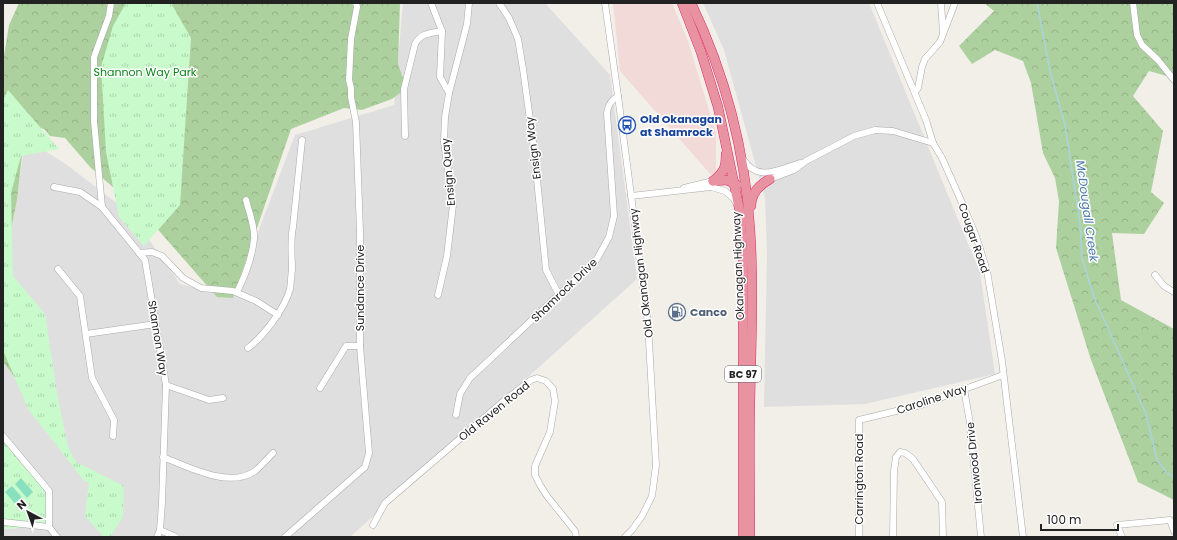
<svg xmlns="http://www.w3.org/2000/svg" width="1177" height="540" font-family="Poppins,sans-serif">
	<defs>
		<pattern id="forest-crowns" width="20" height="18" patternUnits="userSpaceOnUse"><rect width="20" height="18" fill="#add19e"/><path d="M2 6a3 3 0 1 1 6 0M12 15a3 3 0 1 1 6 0" fill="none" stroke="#95b388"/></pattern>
		<pattern id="park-tufts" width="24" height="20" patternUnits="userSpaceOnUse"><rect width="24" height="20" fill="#c8facc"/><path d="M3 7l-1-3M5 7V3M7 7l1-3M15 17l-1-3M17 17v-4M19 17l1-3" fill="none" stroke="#acd6af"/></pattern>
	</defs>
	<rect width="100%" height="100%" fill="#f2efe9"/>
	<!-- residential -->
	<g fill="#e0dfdf">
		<path d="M403,3H545L610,75L637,279L350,537H3V529L51,526L3,437V362L17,380L6,255L17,200L25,138L67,165L131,214L180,284L233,298L295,135L394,105Z"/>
		<path d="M703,3H869L980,273L995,374L865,404L764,407L767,252L765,199L724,50Z"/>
	</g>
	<!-- commercial -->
	<path fill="#f2dad9" d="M613,3H672L688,41L716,133V171L711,175L620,71Z"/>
	<!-- forest -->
	<g fill="url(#forest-crowns)">
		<path d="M19,3H400L398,64L405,84L404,90L392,99L362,110L344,108L291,129L233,298L217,297L146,216L91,168L65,138L50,136L44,129L37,127L24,138L17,200L6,255L17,380L3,362V62L9,25Z"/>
		<path d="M984,3H1174V78L1149,71L1133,96L1163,131L1151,192L1164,203L1144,234L1112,233L1121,300L1174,329V500L1138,482L1091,360L1056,248L1059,201L1055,178L1043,153L1031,83L1023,61L995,50L972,64L959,46L994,11Z"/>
	</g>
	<!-- park -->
	<g fill="url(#park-tufts)">
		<path d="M126,3H171L191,38L180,205L144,246L119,217L106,152L101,67L113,26Z"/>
		<path d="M8,90L59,149L21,156L11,193L13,276L45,314L57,393L68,447L76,462L124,486L123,517L110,537H104L85,516L89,481L85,482L28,409L3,350V100Z"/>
		<path d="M3,437L44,488L51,526L3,529Z"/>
	</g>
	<!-- pitch -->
	<g fill="#88e0be">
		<path d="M21,478L33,492L27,498L15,484Z"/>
		<path d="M12,486L24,500L17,506L5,492Z"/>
	</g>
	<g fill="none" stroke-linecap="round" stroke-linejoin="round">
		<!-- stream -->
		<path stroke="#aad3df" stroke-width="1.5" d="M1037,3L1050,71L1065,125L1080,223L1082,258L1094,297L1146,414L1157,460L1167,473L1174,477"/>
		<!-- minor casing -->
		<g stroke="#a9a9a9" stroke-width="7">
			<g id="minor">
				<path d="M431,3L442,31L440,77L449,93"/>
				<path d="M499,3L509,18L518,39L523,69L534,149L546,270L559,295"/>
				<path d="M605,3L618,96L648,324L656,465L652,496L642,516L632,530L625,537"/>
				<path d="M877,3L926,120L933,143L942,158L963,205L976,236L987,271L1002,361L1023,537"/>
				<path d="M941,3L943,33"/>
				<path d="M1133,3L1137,35L1142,45L1158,60L1174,80"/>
				<path d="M915,92L918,88L922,67L925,59L940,42L955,3"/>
				<path d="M405,136L404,89L415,44C421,33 431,33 442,31"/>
				<path d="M743,159C758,183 780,169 800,163"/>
				<path d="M770,179L794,170L806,161L854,136L875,130L893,131L933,143"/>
				<path d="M54,187L80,192L102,207L145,260L166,385L162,503L160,530L157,537"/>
				<path d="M684,188L713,181"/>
				<path d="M631,196L711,187L725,191L734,199L737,205"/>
				<path d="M102,207L94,121V57L109,16L111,3"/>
				<path d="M139,253L152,252L162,256L183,278L201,288L233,291L256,301L278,315"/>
				<path d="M58,269L80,296L92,378L114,420L113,436"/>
				<path d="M1155,275L1164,286L1174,292"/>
				<path d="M237,292C245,276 252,258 254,239C255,226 249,212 246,200"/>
				<path d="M438,295L447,256L453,205L444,142L445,117L449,93L467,24L469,3"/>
				<path d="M86,334L156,324"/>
				<path d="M248,348C264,336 285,308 290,289C291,283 291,276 292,270C292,256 290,241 293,227L302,140"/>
				<path d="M166,385L209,400L223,398"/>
				<path d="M320,388L346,346H360"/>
				<path d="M964,389L970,423L981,537"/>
				<path d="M456,415L460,394L470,378L597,259L609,237L614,216L607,113C608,105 611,100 618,96"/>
				<path d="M3,436L49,491V527"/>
				<path d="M163,457C188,467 230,489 255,471C261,466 267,459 273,453"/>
				<path d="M3,522L49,527L57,537"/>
				<path d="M373,525L385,503L505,400L531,380L537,378L546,381L553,389L555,401L550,432L535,466V475L540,485L547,496L575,531L576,537"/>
				<path d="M160,530L176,537"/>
				<path d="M285,537L365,467L369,453L360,346V232L356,122L351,97V88L349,80L351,39L357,7L356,3"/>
				<path d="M859,537V420L921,405L1003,375"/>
				<path d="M893,537L894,471L896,457L900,452L905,453L913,459L942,502L943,537"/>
				<path d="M1122,537L1117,525L1170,520L1174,531"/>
			</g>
		</g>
		<!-- highway casing -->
		<g stroke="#dc2a67" stroke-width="10">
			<g id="highway">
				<path d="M682,3L701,52L718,107L740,212L743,259V537"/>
				<path d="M691,3C725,74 745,151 750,229C754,288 751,346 750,404C749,448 750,493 750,537"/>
				<path d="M713,181L727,180L737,185"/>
				<path d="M713,181C724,172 726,168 726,154"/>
				<path d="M751,206C751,193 759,185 770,179"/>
			</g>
		</g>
		<!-- minor -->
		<use href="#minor" stroke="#fff" stroke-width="6"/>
		<!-- highway -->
		<use href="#highway" stroke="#e892a2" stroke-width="9"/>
	</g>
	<!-- icons -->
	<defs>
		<g id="bus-ring" transform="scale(0.9)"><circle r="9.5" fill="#fff" stroke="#1a4fb4" stroke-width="1.5"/><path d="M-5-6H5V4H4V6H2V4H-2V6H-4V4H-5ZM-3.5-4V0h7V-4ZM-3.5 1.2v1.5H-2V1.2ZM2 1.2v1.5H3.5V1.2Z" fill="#1a4fb4"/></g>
		<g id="fuel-ring" transform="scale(0.9)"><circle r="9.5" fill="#fff" stroke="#5c6f8a" stroke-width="1.5"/><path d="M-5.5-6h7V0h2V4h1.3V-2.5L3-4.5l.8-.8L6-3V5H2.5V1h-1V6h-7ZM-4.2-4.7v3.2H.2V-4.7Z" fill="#5c6f8a"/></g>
	</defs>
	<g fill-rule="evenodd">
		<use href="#bus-ring" x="627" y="125"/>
		<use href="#fuel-ring" x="677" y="312"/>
	</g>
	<g text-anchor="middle" stroke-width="3" stroke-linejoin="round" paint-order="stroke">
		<!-- shield labels -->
		<rect fill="#fff" stroke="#646464" stroke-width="1" x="725" y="366" width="36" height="16" rx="3"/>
		<g font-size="10" font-weight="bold" fill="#222">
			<text x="743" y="378">BC 97</text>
		</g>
		<!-- park labels -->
		<g font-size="11" fill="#0c8416" stroke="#fff">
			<text x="145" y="76">Shannon Way Park</text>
		</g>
		<!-- transit labels -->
		<g font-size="11" font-weight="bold" fill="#164399" stroke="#fff" text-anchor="start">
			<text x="640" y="123">Old Okanagan<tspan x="640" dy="13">at Shamrock</tspan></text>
		</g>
		<!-- street labels -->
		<g font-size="11" fill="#222" stroke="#fff">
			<text transform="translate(533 148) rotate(-97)" y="4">Ensign Way</text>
			<text transform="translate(448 172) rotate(-95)" y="4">Ensign Quay</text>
			<text transform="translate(974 238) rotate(71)" y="4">Cougar Road</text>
			<text transform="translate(738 266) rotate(-92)" y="4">Okanagan Highway</text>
			<text transform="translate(641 273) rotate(-97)" y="4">Old Okanagan Highway</text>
			<text transform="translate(360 288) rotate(-90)" y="4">Sundance Drive</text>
			<text transform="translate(564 290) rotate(-44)" y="4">Shamrock Drive</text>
			<text transform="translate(158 338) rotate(81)" y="4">Shannon Way</text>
			<text transform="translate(932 399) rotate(-18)" y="4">Caroline Way</text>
			<text transform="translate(494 411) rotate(-39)" y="4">Old Raven Road</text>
			<text transform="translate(974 463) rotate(-96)" y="4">Ironwood Drive</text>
			<text transform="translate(859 479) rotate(-90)" y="4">Carrington Road</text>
		</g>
		<!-- service labels -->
		<g font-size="11" font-weight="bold" fill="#4e5e75" stroke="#fff" text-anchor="start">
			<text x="690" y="316">Canco</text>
		</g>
		<!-- water labels -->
		<g font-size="12" font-style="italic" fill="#4a7aab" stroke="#fff">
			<text transform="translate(1087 211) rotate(82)" y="4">McDougall Creek</text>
		</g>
	</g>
	<!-- border -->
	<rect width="1177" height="540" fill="none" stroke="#222222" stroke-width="8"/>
	<!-- north arrow -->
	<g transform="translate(28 512) rotate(319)" stroke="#ffffff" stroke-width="3" paint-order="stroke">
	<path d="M0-3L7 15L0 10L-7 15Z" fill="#222222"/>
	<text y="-6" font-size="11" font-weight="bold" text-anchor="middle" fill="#222222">N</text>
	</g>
	<!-- scale -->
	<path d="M1041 524v6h77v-6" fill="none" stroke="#222222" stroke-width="2"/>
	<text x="1047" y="524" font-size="12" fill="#222222" stroke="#ffffff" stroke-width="3" paint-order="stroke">100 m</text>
</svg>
